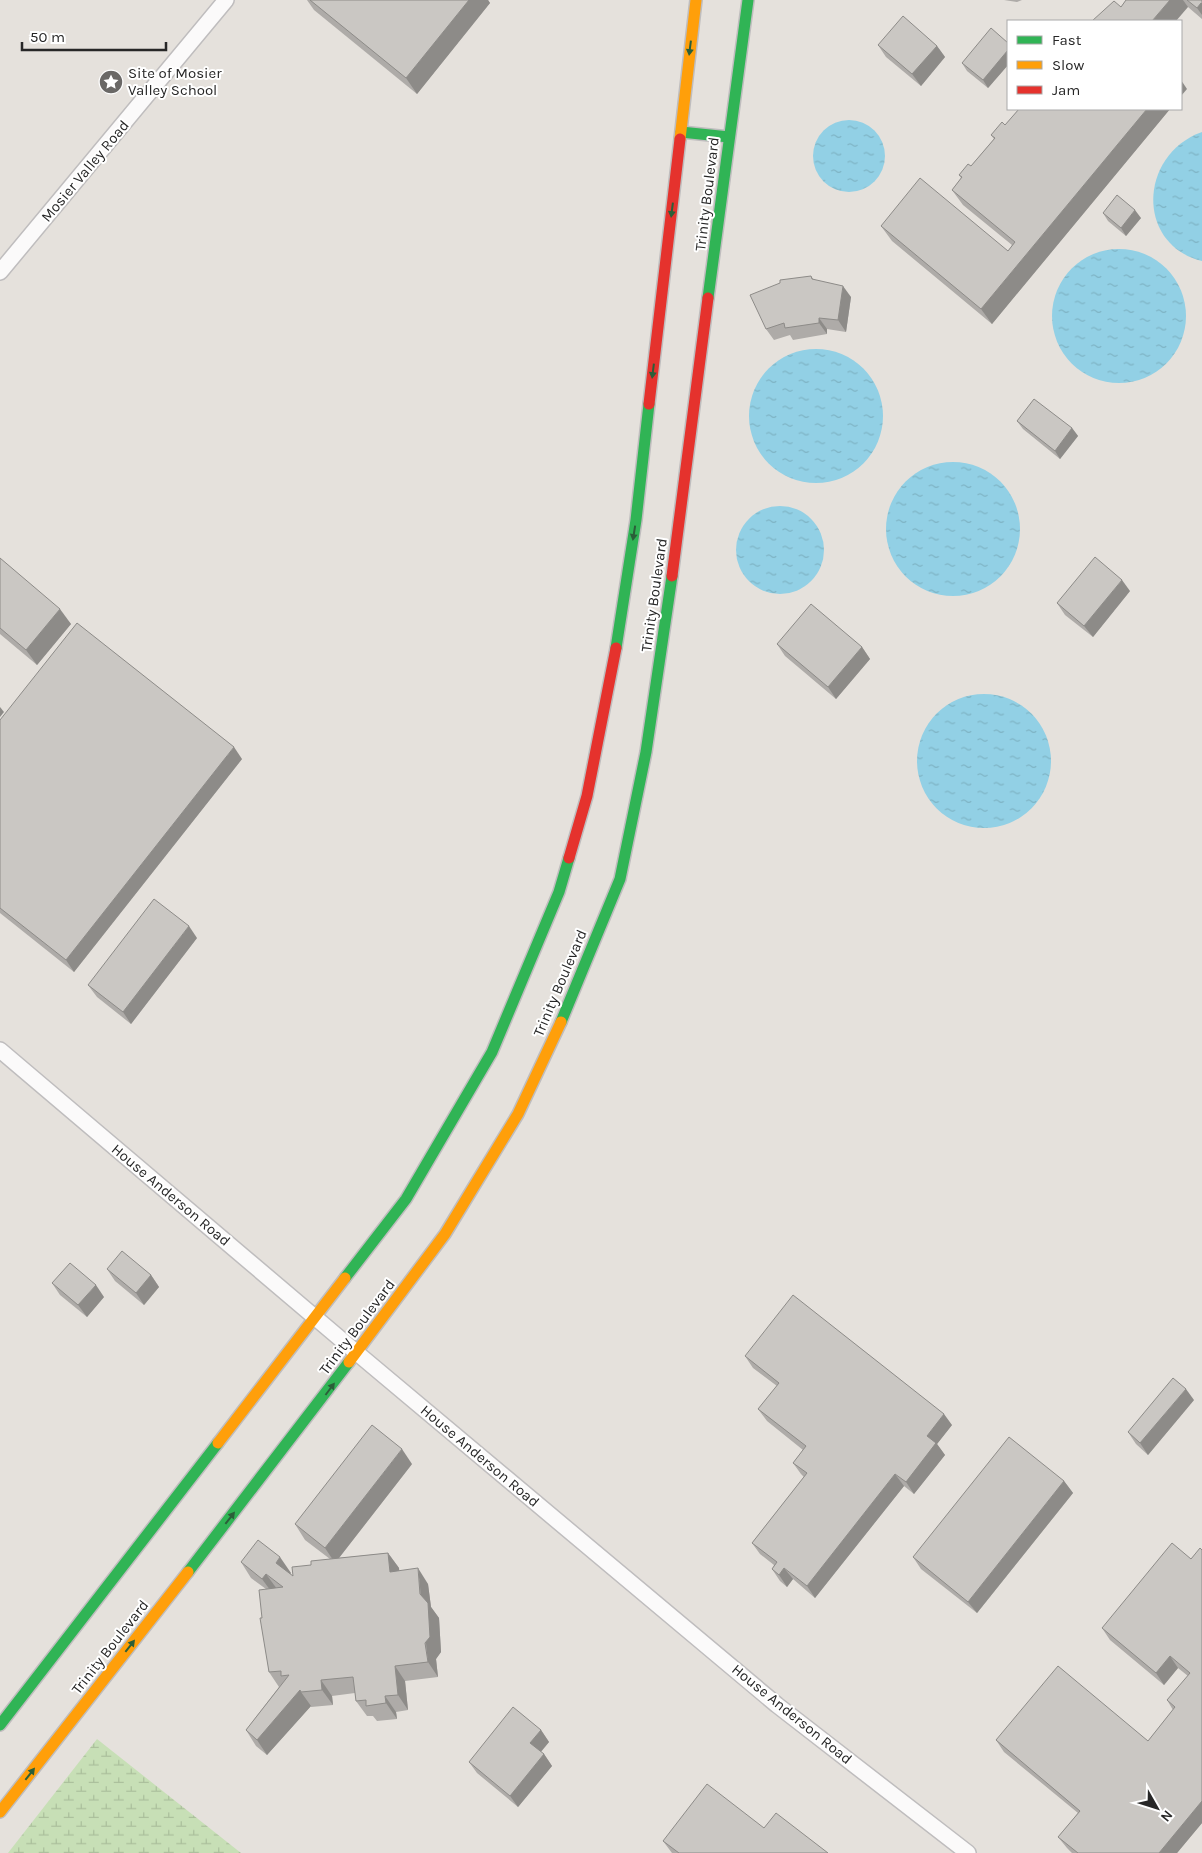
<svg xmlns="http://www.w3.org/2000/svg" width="1202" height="1853" font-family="Karla,sans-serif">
	<defs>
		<pattern id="wetland-marsh" width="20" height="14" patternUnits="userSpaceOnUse" patternTransform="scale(1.25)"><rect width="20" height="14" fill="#c7dfb6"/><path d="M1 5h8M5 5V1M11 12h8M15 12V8" fill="none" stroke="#abbf9c"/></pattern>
		<pattern id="water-ripples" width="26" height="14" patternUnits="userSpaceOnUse" patternTransform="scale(1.25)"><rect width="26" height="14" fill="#92d0e5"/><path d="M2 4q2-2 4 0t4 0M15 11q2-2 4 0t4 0" fill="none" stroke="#7eb3c4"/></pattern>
	</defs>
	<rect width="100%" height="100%" fill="#e5e1dc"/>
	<!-- wetland -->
	<path fill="url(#wetland-marsh)" d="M97,1739L241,1853H8Z"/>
	<!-- water -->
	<g fill="url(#water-ripples)">
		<circle cx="849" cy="156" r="36"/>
		<path d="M1202,132V261C1136,245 1138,155 1202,132Z"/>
		<circle cx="1119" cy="316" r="67"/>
		<circle cx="816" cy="416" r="67"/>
		<circle cx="953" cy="529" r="67"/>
		<circle cx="780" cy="550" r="44"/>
		<circle cx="984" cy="761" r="67"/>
	</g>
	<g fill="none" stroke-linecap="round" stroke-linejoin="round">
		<!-- street casing -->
		<g stroke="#bfbdbe" stroke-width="18">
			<g id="street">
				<path d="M0,272L226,0"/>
				<path d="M0,1050L357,1353L777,1705L968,1853"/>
			</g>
		</g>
		<!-- fast casing -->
		<g stroke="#bfbdbe" stroke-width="14">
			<g id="fast">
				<path d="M681,132L729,137"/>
				<path d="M708,298L748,0"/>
				<path d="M616,648L636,520L649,404"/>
				<path d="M561,1022L620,879L646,752L672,576"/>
				<path d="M345,1278L406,1199L492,1052L559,892L569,858"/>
				<path d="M188,1572L349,1362"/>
				<path d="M0,1725L218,1443"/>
			</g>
		</g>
		<!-- slow casing -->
		<g stroke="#bfbdbe" stroke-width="14">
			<g id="slow">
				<path d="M680,139L696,0"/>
				<path d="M349,1362L445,1234L518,1114L561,1022"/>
				<path d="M218,1443L345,1278"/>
				<path d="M0,1812L188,1572"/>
			</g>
		</g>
		<!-- jam casing -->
		<g stroke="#bfbdbe" stroke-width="14">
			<g id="jam">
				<path d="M649,404L680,139"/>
				<path d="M672,576L708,298"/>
				<path d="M569,858L587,796L616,648"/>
			</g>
		</g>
		<!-- street -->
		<use href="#street" stroke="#fbfafa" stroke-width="15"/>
		<!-- fast -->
		<use href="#fast" stroke="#30b455" stroke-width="11"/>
		<!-- slow -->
		<use href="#slow" stroke="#ff9f0a" stroke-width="11"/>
		<!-- jam -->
		<use href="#jam" stroke="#e5322d" stroke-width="11"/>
	</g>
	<!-- wall -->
	<g fill="#aeaba8">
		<path d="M307,0H488L490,3L417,94L314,10Z"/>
		<path d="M1004,0H1022L1017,2Z"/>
		<path d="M1126,0H1202V19L1188,7H1121Z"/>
		<path d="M1008,43V65L988,88L967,71L962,63Z"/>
		<path d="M878,45L937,46L945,57L921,86L886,57Z"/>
		<path d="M1019,109H1170L992,324L892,241L881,226L1008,251L1012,245L963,205L952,190L961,178L959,175L971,166L994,139L991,135L1005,125Z"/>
		<path d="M1103,213L1141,218L1126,236L1108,221Z"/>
		<path d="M811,276L814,280L851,297L846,332L827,329V334L793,340L790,335L774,340L766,329Z"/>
		<path d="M1017,421L1072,428L1078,436L1060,459L1023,429Z"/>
		<path d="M0,558L71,624L37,665L0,634Z"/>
		<path d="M1130,591L1093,637L1065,615L1057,603Z"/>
		<path d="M777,644L862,647L870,659L836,699L785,656Z"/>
		<path d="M0,720L242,759L74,972L0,913Z"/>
		<path d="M197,938L131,1024L97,997L88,985Z"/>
		<path d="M107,1269L151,1275L159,1287L144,1305L115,1281Z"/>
		<path d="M52,1283L104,1297L87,1317L60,1295Z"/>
		<path d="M745,1356L952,1425L937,1444L945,1455L914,1494L904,1486L815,1598L793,1579L787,1587L780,1581L772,1569L774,1565L760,1554L752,1543L804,1477L801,1474L793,1463L803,1450L767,1421L758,1409L777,1386L753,1368Z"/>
		<path d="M1194,1400L1148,1455L1136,1444L1128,1432Z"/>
		<path d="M412,1464L339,1558L388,1553L399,1568V1571L428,1584L431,1607L439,1618L441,1652L436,1659L438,1677L405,1681L408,1710L396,1712L397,1719L377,1721L373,1716H367L356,1701L355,1693L332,1696L333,1705L311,1707V1706L267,1755L256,1746L246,1730L279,1687L269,1672L262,1618L266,1589L251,1578L241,1562L291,1573L290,1574L293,1576L311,1565L330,1559L305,1540L295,1524Z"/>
		<path d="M1064,1481L1073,1493L977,1613L921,1569L913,1557Z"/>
		<path d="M1202,1550V1823L1177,1853H1072L1067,1848L1058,1837L1078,1813L1004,1752L996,1740L1148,1741L1173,1710L1167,1700L1188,1676L1178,1668L1164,1685L1110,1640L1102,1628Z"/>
		<path d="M541,1730L549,1742L541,1752L544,1754L552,1766L518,1807L477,1773L469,1762Z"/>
		<path d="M764,1828L828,1853H672L663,1841Z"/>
	</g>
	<!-- shaded-wall -->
	<g fill="#8d8b88">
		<path d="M469,0H488L490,3L417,94L406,78Z"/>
		<path d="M1170,0H1183L1188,7L1176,21H1152Z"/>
		<path d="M1201,3L1202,4V15L1197,8Z"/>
		<path d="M937,46L945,57L921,86L912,74Z"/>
		<path d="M1008,50V65L988,88L983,80Z"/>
		<path d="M1181,80L1187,89L1181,96Z"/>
		<path d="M1147,109H1170L992,324L981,309Z"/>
		<path d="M1135,210L1141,218L1126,236L1121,228Z"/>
		<path d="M843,286L851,297L846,332L838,320Z"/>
		<path d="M819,318L827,329V334L819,323Z"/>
		<path d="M1072,428L1078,436L1060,459L1055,451Z"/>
		<path d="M1122,580L1130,591L1093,637L1084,626Z"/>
		<path d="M60,609L71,624L37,665L26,650Z"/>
		<path d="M862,647L870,659L836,699L828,687Z"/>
		<path d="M0,707L4,712L0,717Z"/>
		<path d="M234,747L242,759L74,972L66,960Z"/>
		<path d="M189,926L197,938L131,1024L123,1012Z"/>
		<path d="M151,1275L159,1287L144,1305L136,1293Z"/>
		<path d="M96,1285L104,1297L87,1317L78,1305Z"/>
		<path d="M1186,1389L1194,1400L1148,1455L1140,1443Z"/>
		<path d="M944,1414L952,1425L937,1444L945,1455L914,1494L906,1482L927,1436Z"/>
		<path d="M402,1449L412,1464L335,1563L325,1548Z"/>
		<path d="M895,1474L904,1486L815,1598L807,1586Z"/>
		<path d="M1064,1481L1073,1493L977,1613L968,1602Z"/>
		<path d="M388,1553L399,1568L401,1587L390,1572Z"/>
		<path d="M280,1557L291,1573L287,1578L276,1563Z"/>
		<path d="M418,1568L428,1584L431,1607L439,1618L441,1652L436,1659L438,1677L428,1662Z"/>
		<path d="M784,1568L793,1579L787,1587L779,1575Z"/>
		<path d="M266,1574L277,1589L273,1594L262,1579Z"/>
		<path d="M1170,1656L1178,1668L1164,1685L1156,1673Z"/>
		<path d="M395,1666L405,1681L408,1710L398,1695Z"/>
		<path d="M321,1680L332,1696L333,1705L322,1690Z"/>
		<path d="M300,1690L301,1692L311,1706L267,1755L257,1740Z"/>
		<path d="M385,1696L396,1712L397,1719L386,1703Z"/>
		<path d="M541,1730L549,1742L538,1755L530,1743Z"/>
		<path d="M544,1754L552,1766L518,1807L510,1796Z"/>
		<path d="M1202,1801V1823L1177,1853H1159Z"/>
	</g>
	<!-- building -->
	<g fill="#cac7c3" stroke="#8d8b88">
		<path d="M310,0H469L406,78Z"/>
		<path d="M1126,0H1170L1152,21H1092L1114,1L1121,7Z"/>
		<path d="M1187,0H1202V4L1201,3L1197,8Z"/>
		<path d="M903,16L937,46L912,74L878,45Z"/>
		<path d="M991,28L1008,43V50L983,80L962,63Z"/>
		<path d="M1019,109H1147L981,309L881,226L920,178L1008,251L1015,242L952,190L962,177L959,175L968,164L971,166L995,138L991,135L1002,122L1005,125Z"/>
		<path d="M1117,195L1135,210L1121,228L1103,213Z"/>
		<path d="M811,276L812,279L843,286L838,320L819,318V323L785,328L784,323L766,329L750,295L780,283V280Z"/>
		<path d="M1034,399L1072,428L1055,451L1017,421Z"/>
		<path d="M1095,557L1122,580L1084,626L1057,603Z"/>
		<path d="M0,558L60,609L26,650L0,628Z"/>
		<path d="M811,604L862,647L828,687L777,644Z"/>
		<path d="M77,623L234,747L66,960L0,908V720Z"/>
		<path d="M154,899L189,926L123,1012L88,985Z"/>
		<path d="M122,1251L151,1275L136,1293L107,1269Z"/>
		<path d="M70,1263L96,1285L78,1305L52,1283Z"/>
		<path d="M793,1295L944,1414L927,1436L936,1443L906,1482L895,1474L807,1586L784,1568L779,1575L772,1569L777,1562L752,1543L807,1473L793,1463L806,1446L758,1409L779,1383L745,1356Z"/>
		<path d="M1173,1378L1186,1389L1140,1443L1128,1432Z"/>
		<path d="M372,1425L402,1449L325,1548L295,1524Z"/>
		<path d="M1009,1437L1064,1481L968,1602L913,1557Z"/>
		<path d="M258,1540L280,1557L276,1563L293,1576L292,1567L311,1565V1561L388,1553L390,1572L418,1568L420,1594L428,1603L430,1637L425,1643L428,1662L395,1666L398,1695L385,1696L386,1703L366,1706V1700L356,1701L353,1677L321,1680L322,1690L301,1692L300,1690L257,1740L246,1730L289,1675L281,1676V1671L269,1672L260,1618H262L259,1590L283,1587L266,1574L262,1579L241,1562Z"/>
		<path d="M1172,1543L1191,1559L1200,1548L1202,1550V1801L1159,1853H1078L1058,1837L1080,1811L996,1740L1058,1666L1148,1741L1175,1707L1167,1700L1190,1673L1170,1656L1156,1673L1102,1628Z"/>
		<path d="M513,1707L541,1730L530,1743L544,1754L510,1796L469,1762Z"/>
		<path d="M707,1784L764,1828L776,1813L828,1853H679L663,1841Z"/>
	</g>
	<!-- one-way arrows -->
	<defs><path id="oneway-solid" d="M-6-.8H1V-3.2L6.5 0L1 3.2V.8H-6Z" transform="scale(1.25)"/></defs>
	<g fill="#2b5f39">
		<use href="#oneway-solid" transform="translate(690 48) rotate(97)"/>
		<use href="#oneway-solid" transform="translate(672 210) rotate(97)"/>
		<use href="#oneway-solid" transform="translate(653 371) rotate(97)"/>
		<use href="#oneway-solid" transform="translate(634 533) rotate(99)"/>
		<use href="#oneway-solid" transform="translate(330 1389) rotate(-53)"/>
		<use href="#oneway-solid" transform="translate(230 1518) rotate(-52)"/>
		<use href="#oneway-solid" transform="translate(130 1646) rotate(-52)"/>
		<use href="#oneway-solid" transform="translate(30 1774) rotate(-52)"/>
	</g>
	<!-- icons -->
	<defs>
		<g id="sight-disc" transform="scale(1.25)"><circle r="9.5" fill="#6a6866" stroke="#fff"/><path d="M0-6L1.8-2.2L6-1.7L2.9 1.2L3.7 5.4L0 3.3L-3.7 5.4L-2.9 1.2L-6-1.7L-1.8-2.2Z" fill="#fff"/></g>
	</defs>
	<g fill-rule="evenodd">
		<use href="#sight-disc" x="111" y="82"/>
	</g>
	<g text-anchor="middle" stroke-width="4" stroke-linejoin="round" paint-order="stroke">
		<!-- poi labels -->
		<g font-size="15" fill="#272727" stroke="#fff" text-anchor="start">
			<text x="128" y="78">Site of Mosier<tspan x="128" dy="17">Valley School</tspan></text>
		</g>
		<!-- street labels -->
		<g font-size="15" fill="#272727" stroke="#fff">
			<text transform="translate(85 171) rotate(-50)" y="5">Mosier Valley Road</text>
			<text transform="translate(707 194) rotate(-83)" y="5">Trinity Boulevard</text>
			<text transform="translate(654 595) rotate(-82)" y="5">Trinity Boulevard</text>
			<text transform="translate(560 983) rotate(-67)" y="5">Trinity Boulevard</text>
			<text transform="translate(171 1195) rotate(40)" y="5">House Anderson Road</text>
			<text transform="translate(357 1327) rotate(-53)" y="5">Trinity Boulevard</text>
			<text transform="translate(480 1456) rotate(40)" y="5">House Anderson Road</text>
			<text transform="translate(110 1647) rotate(-52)" y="5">Trinity Boulevard</text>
			<text transform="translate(792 1714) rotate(39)" y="5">House Anderson Road</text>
		</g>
	</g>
	<!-- legend -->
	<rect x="1007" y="20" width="175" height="90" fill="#ffffff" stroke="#a9a9a9"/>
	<rect x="1017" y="36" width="25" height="8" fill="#30b455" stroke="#a9a9a9"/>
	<text x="1052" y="45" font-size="15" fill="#272727">Fast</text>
	<rect x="1017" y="61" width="25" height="8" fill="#ff9f0a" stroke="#a9a9a9"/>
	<text x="1052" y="70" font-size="15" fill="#272727">Slow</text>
	<rect x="1017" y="86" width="25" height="8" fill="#e5322d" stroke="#a9a9a9"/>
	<text x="1052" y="95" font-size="15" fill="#272727">Jam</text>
	<!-- north arrow -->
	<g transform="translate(1157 1808) rotate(129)" stroke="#ffffff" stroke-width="4" paint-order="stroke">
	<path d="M0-4L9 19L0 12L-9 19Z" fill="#272727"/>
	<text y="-8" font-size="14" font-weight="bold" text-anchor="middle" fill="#272727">N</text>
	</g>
	<!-- scale -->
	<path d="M22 42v8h144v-8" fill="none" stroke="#272727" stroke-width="2.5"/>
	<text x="30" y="42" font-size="15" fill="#272727" stroke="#ffffff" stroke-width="4" paint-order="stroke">50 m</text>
</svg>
